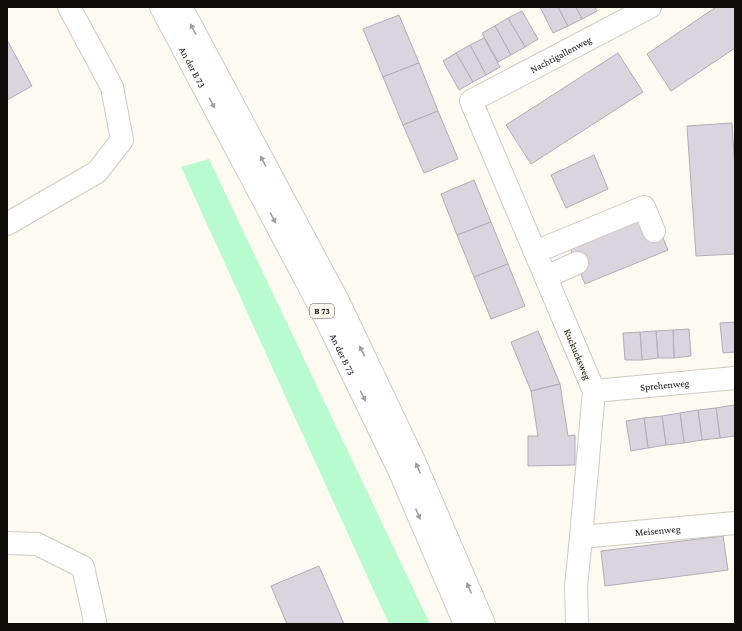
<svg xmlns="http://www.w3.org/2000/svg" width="742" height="631" font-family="'Crimson Pro',serif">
	<rect width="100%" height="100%" fill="#fcfaf1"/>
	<!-- green -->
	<path fill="#b8fbcf" d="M209,159L430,624H389L181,167Z"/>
	<!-- building -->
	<g fill="#d9d4dd" stroke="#b1adb6">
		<path d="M540,7H558L568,26L553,33Z"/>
		<path d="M558,7H576L582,19L568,26Z"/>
		<path d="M576,7H595L597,11L582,19Z"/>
		<path d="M716,7H735V48L671,91L647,54Z"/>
		<path d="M522,11L538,39L525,47L508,18Z"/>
		<path d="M399,15L419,63L383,77L363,29Z"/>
		<path d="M508,18L525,47L511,55L495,26Z"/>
		<path d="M495,26L511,55L498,62L482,33Z"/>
		<path d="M484,38L500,67L486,75L470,45Z"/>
		<path d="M7,40L32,86L7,100Z"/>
		<path d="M470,45L486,75L473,82L456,53Z"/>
		<path d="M456,53L473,82L459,90L443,61Z"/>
		<path d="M618,53L643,92L531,164L506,125Z"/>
		<path d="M419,63L438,111L403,125L383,77Z"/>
		<path d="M438,111L458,159L424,173L403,125Z"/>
		<path d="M732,123L735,170V254L696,256L687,126Z"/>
		<path d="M594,155L608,189L566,208L551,175Z"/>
		<path d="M474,180L491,222L457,235L441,194Z"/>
		<path d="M651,209L668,250L585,284L568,243Z"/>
		<path d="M491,222L508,264L474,277L457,235Z"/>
		<path d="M508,264L525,306L491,319L474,277Z"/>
		<path d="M735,322V352L723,353L720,323Z"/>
		<path d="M689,329L691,356L674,358L673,330Z"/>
		<path d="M673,330L674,358H658L656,331Z"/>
		<path d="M538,331L560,384L531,391L511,342Z"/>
		<path d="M656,331L658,358L642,360L640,332Z"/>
		<path d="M640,332L642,360H625L623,333Z"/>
		<path d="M560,384L568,436L575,435V465L528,466V436H538L531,391Z"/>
		<path d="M734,405L735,414V436L720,438L716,408Z"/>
		<path d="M716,408L720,438L702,440L698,410Z"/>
		<path d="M698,410L702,440L684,443L680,413Z"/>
		<path d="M680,413L684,443L666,445L662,416Z"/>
		<path d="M662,416L666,445L648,448L644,418Z"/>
		<path d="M644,418L648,448L631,451L626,421Z"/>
		<path d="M723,536L728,570L605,586L601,551Z"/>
		<path d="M319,566L344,624H287L271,586Z"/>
	</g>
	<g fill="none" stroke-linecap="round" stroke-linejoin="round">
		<!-- minor casing -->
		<g stroke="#cdccc2" stroke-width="24">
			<g id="minor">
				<path d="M7,224L97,172L122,140L112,87L69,7"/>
				<path d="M535,252L644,207L654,231"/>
				<path d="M546,277L577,263"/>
				<path id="s1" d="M594,391L735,378"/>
				<path id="s2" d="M581,537L735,523"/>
				<path d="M7,543L37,544L83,567L95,621L94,624"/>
				<path id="s3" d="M577,624L576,586L581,537L594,391L471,101L650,7"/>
			</g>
		</g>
		<!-- major casing -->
		<g stroke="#cdccc2" stroke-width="24">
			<g id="major">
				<path id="s4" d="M161,7L319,305L399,470L465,624"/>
				<path d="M181,7L338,301L415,463L484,624"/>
			</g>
		</g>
		<!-- minor -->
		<use href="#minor" stroke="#fff" stroke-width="22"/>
		<!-- major -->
		<use href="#major" stroke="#fff" stroke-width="22"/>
	</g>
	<!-- one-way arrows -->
	<defs><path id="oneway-solid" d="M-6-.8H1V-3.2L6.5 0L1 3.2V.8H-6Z"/></defs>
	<g fill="#9f9e9d">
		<use href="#oneway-solid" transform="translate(193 29) rotate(-118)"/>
		<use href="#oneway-solid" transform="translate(212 103) rotate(62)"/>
		<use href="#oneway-solid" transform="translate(263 161) rotate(-118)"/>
		<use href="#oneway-solid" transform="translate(273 218) rotate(62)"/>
		<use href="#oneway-solid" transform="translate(362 351) rotate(-116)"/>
		<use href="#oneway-solid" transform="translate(363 396) rotate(64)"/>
		<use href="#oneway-solid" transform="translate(418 468) rotate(-113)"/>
		<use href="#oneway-solid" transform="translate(418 514) rotate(67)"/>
		<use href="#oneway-solid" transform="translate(469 588) rotate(-113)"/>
	</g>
	<g text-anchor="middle" stroke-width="3.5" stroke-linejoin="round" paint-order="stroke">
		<!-- shield labels -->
		<rect fill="#fcfaf1" stroke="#55544f" stroke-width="1" x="310" y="304" width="24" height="14" rx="3"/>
		<g font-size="9" font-weight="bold" fill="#0e0d0a">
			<text x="322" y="314">B 73</text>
		</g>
		<!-- street labels -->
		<g font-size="10" fill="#0e0d0a" stroke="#fcfaf1">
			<text dy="4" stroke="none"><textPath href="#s3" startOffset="650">Nachtigallenweg</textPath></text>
			<text dy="4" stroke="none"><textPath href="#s4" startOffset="68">An der B 73</textPath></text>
			<text dy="4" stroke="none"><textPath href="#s4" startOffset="392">An der B 73</textPath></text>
			<text transform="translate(578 354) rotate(67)" y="4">Kuckucksweg</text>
			<text dy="4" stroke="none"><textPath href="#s1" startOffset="71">Sprehenweg</textPath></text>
			<text dy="4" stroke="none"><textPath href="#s2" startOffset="77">Meisenweg</textPath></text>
		</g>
	</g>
	<!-- border -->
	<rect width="742" height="631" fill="none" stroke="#0e0d0a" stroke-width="16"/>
</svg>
